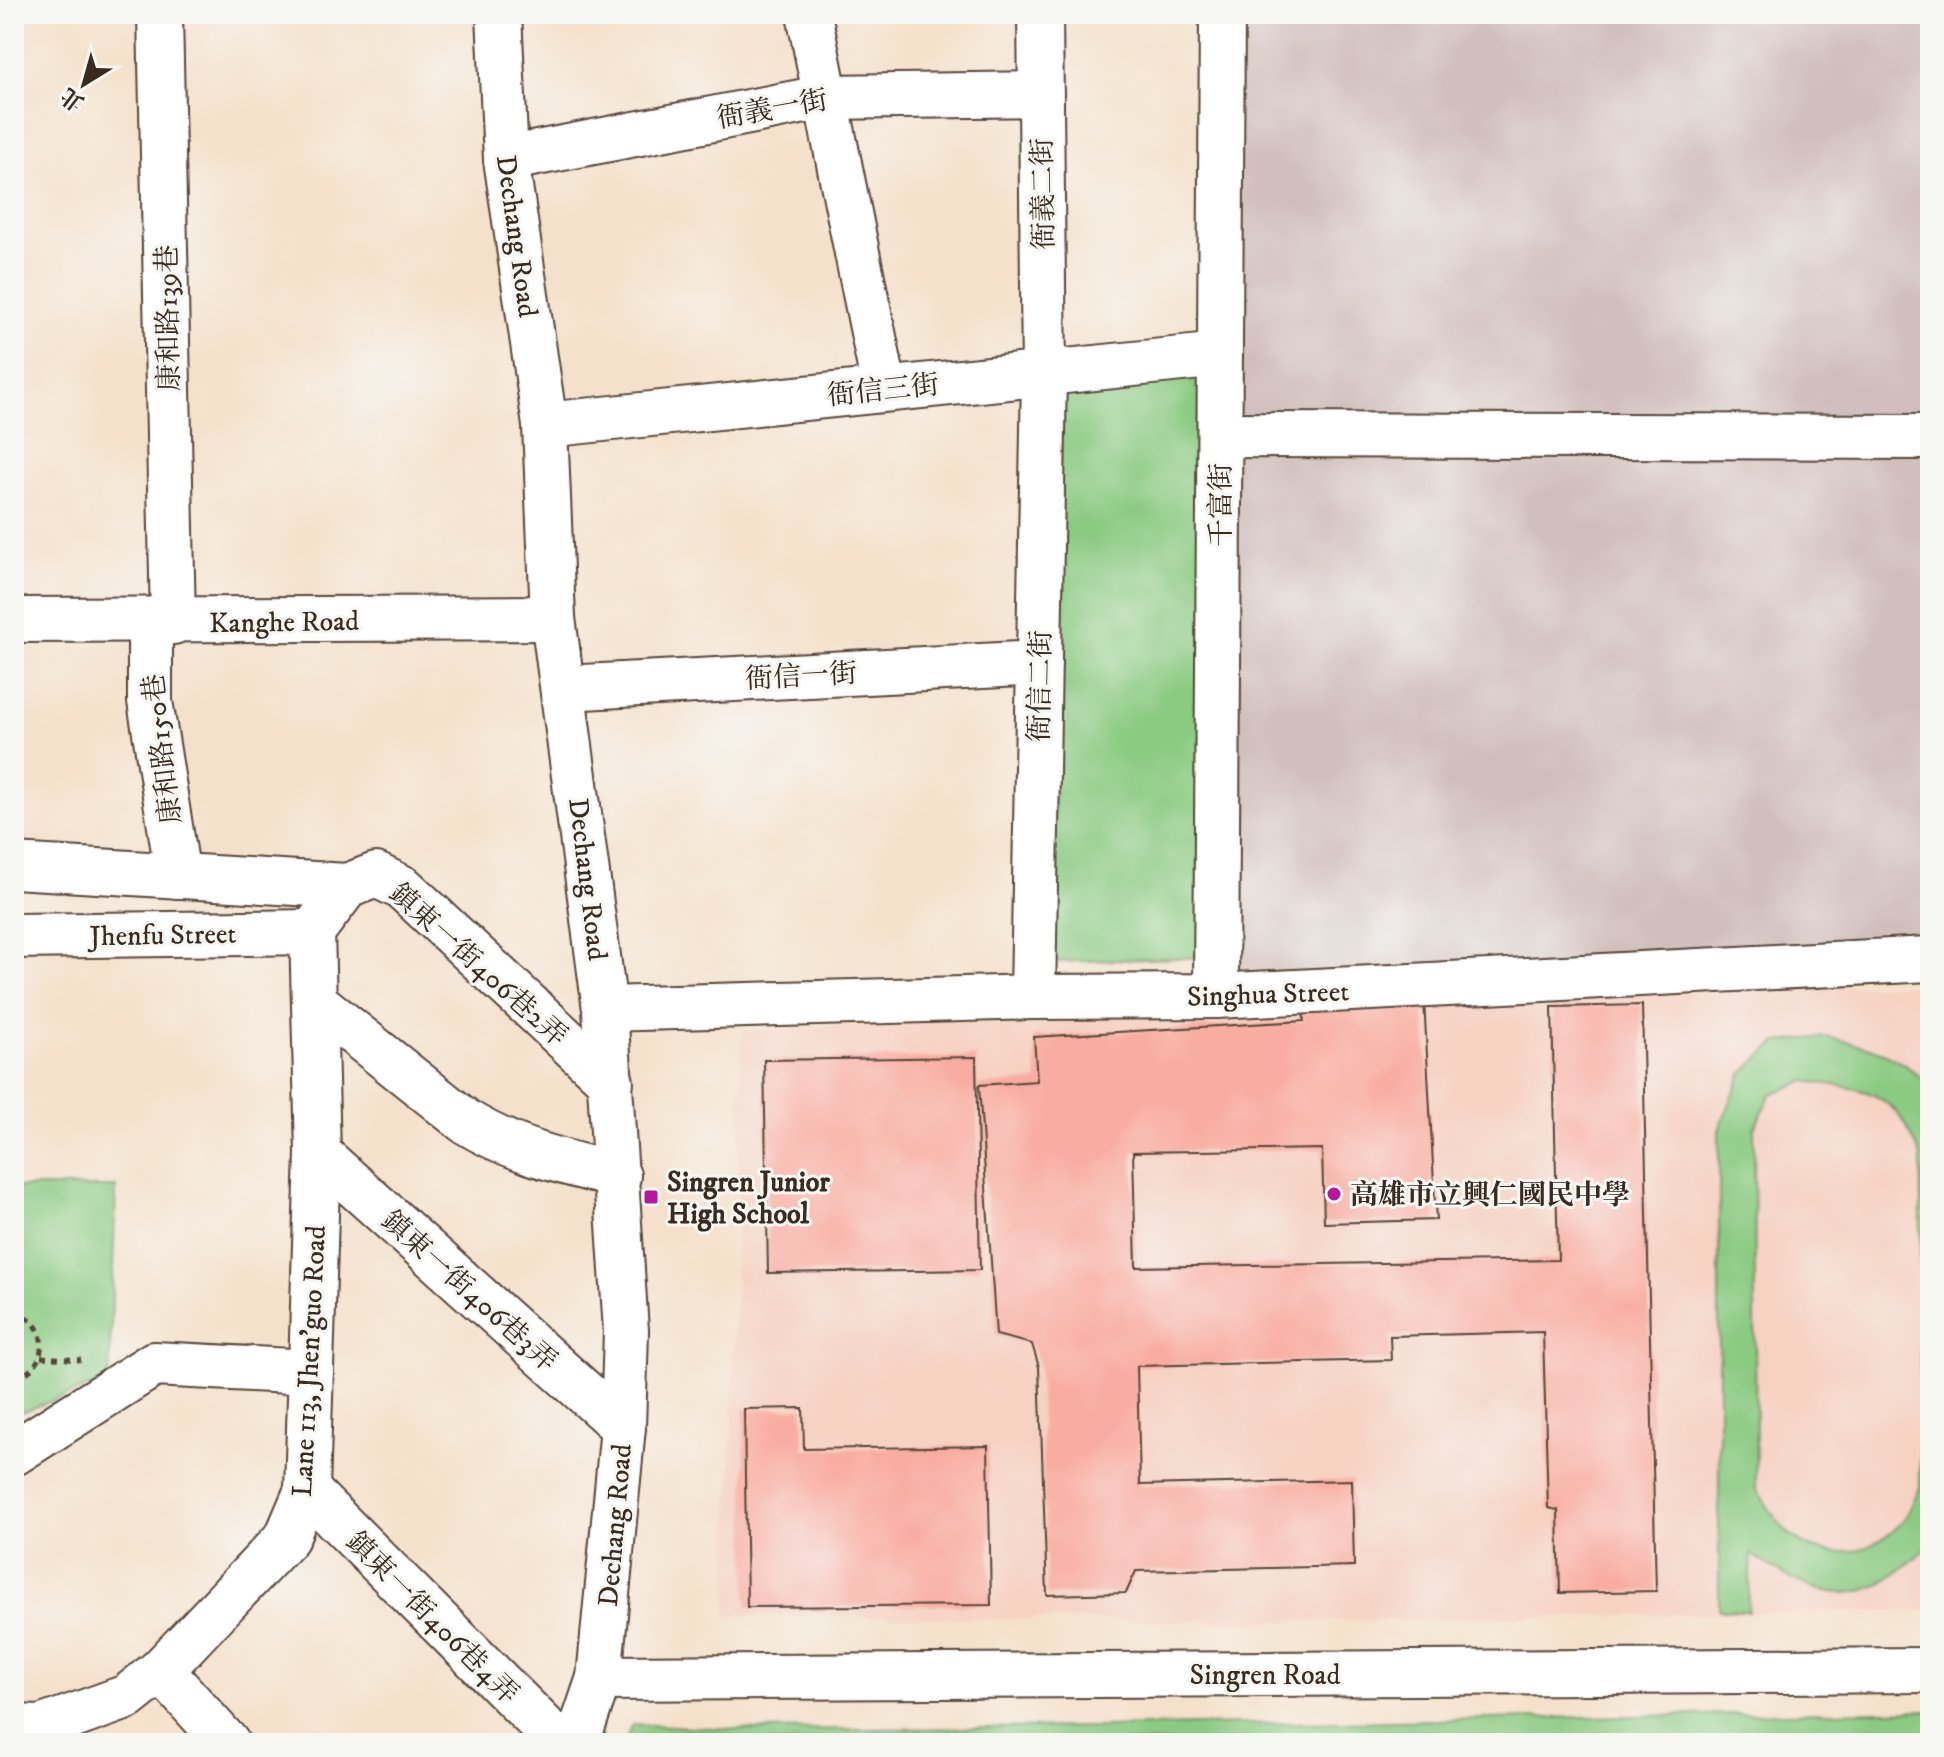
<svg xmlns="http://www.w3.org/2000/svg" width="1944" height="1757" viewBox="0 0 1944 1757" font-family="'IM FELL DW Pica','Noto Serif TC',serif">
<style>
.built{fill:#f6d2c3}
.industrial{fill:#d1bfbd}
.green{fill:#8aca81;stroke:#627a50;stroke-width:2;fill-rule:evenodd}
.building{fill:#f9ada2}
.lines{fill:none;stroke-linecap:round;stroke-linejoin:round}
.minor-casing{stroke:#574538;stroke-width:48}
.path{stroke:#574538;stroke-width:5;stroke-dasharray:6 6;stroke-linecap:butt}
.minor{stroke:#fff;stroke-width:44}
.poi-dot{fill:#b5179e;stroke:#f6f6f2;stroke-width:3}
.labels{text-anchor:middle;stroke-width:6;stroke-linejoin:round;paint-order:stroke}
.street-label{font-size:28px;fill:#3b2a1e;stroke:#f6f6f2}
.poi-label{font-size:28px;font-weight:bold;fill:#3b2a1e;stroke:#f6f6f2;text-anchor:start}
</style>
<rect width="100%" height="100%" fill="#f6f6f2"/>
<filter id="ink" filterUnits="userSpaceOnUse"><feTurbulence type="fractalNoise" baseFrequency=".0125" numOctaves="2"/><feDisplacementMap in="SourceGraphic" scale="16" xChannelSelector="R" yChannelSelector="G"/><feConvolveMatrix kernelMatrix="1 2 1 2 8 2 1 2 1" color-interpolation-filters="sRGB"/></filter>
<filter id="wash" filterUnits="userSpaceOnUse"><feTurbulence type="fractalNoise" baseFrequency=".006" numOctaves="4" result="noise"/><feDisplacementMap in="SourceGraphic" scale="32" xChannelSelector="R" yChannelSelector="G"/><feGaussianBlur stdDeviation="1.8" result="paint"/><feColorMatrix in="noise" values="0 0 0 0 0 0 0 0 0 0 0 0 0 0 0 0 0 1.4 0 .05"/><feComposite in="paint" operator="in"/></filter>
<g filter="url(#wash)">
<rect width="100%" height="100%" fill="#f5e1cb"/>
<path class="built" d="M1930,984V1610L1244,1622L727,1615L742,1031L1292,1002Z"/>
<path class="industrial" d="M1222,14H1930V959L1216,996Z"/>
<g class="green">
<path d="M1208,369L1207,957L1052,962L1059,387Z"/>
<path d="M1825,1037C1864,1044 1904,1055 1930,1088V1546C1913,1559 1893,1578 1873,1587C1829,1605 1787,1578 1751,1554L1748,1611L1719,1610V1130L1742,1074L1777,1042ZM1806,1081C1872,1090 1894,1090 1921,1157L1920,1488C1914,1498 1910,1513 1902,1522C1872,1557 1818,1564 1785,1530C1774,1518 1765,1502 1756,1488L1754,1129L1771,1094Z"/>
<path d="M14,1187H116L109,1380L14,1415Z"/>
<path d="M1930,1710V1743H624L633,1724L754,1730L1105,1727Z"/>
</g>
<g id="blocks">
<g class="building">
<path d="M1424,1000L1436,1220L1324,1223L1322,1149L1133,1152L1136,1267L1558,1260L1552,1007L1642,1005L1656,1591L1560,1593L1558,1510L1548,1508L1543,1332L1390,1336L1391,1360L1137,1366L1140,1485L1352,1480L1354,1566L1136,1571L1126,1593L1047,1595L1039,1367L1032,1344L996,1335L979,1085L1037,1081L1034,1037L1304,1021L1303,1008Z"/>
<path d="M976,1057L980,1270L768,1273L764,1060Z"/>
<path d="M803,1408L804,1449L988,1446L991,1605L747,1607L744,1409Z"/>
</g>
</g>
</g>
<g filter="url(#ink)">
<use href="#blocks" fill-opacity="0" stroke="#574538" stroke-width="2"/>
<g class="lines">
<g class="minor-casing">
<g id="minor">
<path d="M160,14L173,622"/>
<path d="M499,14L506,159L545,425L553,618L605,1009L626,1331L623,1427L599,1678L577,1743"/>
<path d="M809,14L884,387"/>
<path d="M506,159L826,97L1041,94"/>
<path d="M545,425L1220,355"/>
<path d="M1220,435L1930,437"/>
<path d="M14,620L553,618"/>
<path d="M150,621V701L178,876"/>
<path d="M564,688L1039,663"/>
<path d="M14,866L347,886"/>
<path d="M312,932L347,886L376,875L403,888L611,1082"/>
<path d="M14,936L312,932"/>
<path d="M1216,996L1222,14"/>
<path d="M1033,997L1044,374L1040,14"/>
<path d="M314,1001L465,1121C513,1151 563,1162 618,1176"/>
<path d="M605,1009L1033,997L1216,996L1930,959"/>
<path d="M318,1153L623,1427"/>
<path d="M14,1453L154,1364L311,1372"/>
<path d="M307,1490L560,1743"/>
<path d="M161,1670L227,1743"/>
<path d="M599,1678L1930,1670"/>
<path d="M14,1727L40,1728L127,1697L161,1670L287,1537L307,1490L318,1153L312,932"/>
</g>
</g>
<g class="path">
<path d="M14,1315C51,1316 50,1373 14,1377"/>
<path d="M41,1357L81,1360"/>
</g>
<use href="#minor" class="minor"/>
</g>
</g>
<g class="poi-dot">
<circle cx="1334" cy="1194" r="8"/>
<rect x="643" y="1189" width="16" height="16" rx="4"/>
</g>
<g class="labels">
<g class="street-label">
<text transform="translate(772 108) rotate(-10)" y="10">衙義一街</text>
<text transform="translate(1042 194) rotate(-91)" y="10">衙義二街</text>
<text transform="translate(518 236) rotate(82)" y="10">Dechang Road</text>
<text transform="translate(167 318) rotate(-91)" y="10">康和路139巷</text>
<text transform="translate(883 389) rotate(-6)" y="10">衙信三街</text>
<text transform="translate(1220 505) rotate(-90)" y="10">千富街</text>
<text transform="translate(284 621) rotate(-1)" y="10">Kanghe Road</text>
<text transform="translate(801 675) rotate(-3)" y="10">衙信一街</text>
<text transform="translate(1039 686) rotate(-89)" y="10">衙信二街</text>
<text transform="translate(161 749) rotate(-97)" y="10">康和路150巷</text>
<text transform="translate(589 879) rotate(83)" y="10">Dechang Road</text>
<text transform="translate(163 934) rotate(-1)" y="10">Jhenfu Street</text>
<text transform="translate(479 964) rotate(42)" y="10">鎮東一街406巷2弄</text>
<text transform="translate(1268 993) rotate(-2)" y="10">Singhua Street</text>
<text transform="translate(470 1290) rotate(42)" y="10">鎮東一街406巷3弄</text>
<text transform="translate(308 1361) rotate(-87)" y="10">Lane 113, Jhen'guo Road</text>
<text transform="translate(614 1525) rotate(-85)" y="10">Dechang Road</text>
<text transform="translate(433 1617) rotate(45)" y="10">鎮東一街406巷4弄</text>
<text x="1265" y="1684">Singren Road</text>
</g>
<g class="poi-label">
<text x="667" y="1191">Singren Junior<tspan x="667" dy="32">High School</tspan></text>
<text x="1350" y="1204">高雄市立興仁國民中學</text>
</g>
</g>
<rect width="1944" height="1757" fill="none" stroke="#f6f6f2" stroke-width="48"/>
<g transform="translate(84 84) rotate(217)" stroke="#f6f6f2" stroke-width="6" paint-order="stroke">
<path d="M0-6L14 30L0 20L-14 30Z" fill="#3b2a1e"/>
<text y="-12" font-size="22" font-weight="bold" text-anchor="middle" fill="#3b2a1e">北</text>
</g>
</svg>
